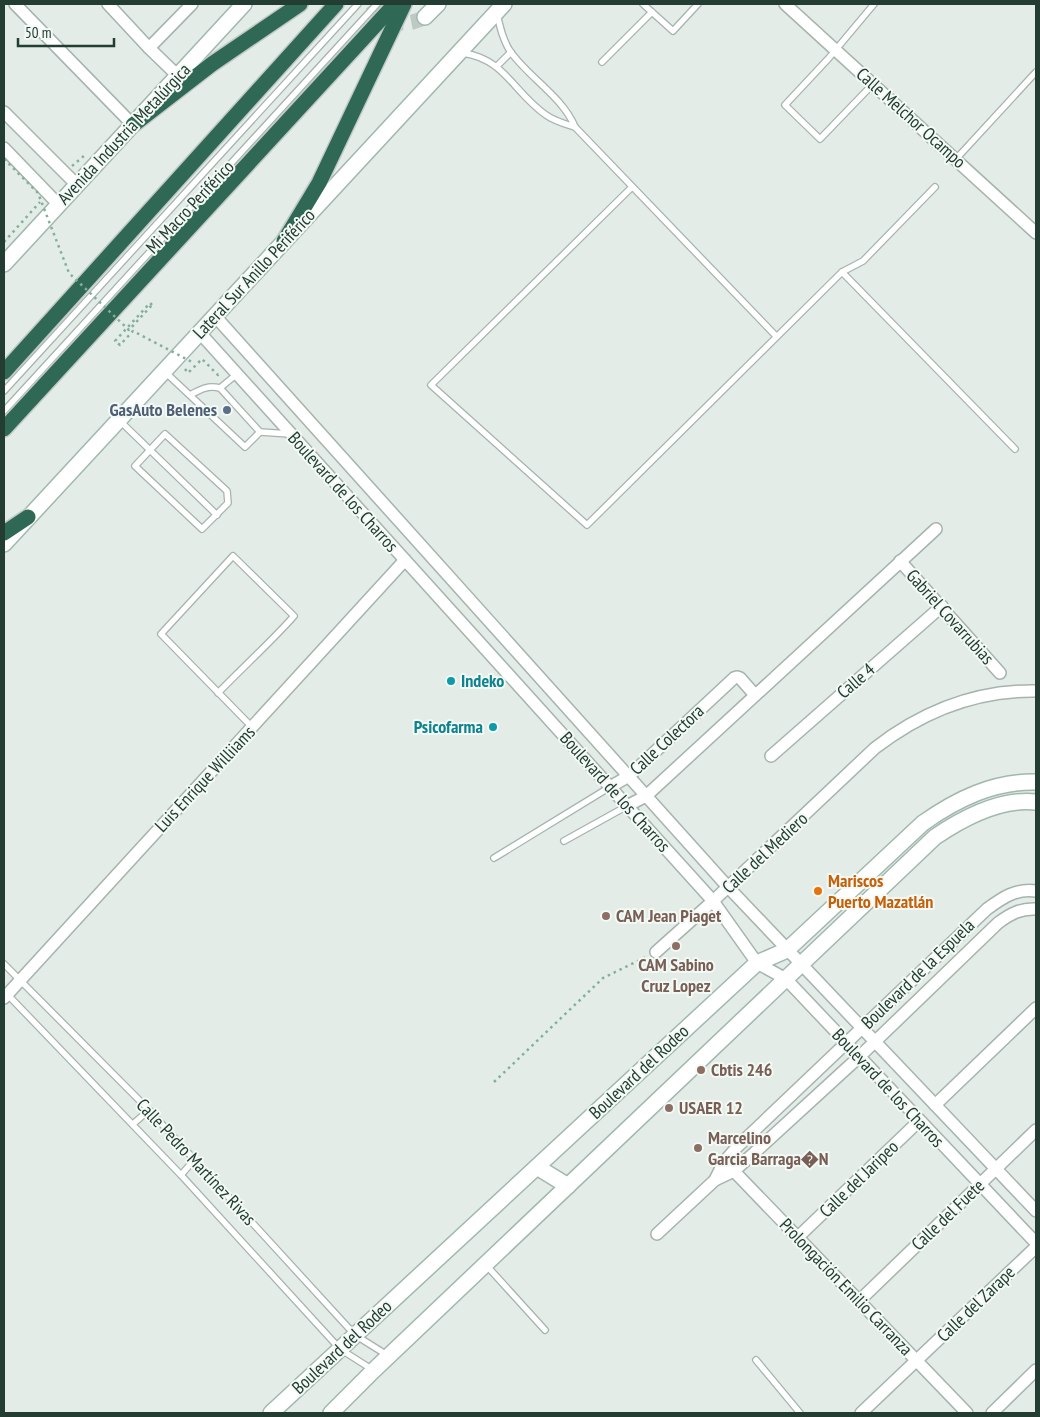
<svg xmlns="http://www.w3.org/2000/svg" width="1040" height="1417" viewBox="0 0 1040 1417" font-family="'PT Sans Narrow',sans-serif">
<style>
.lines{fill:none;stroke-linecap:round;stroke-linejoin:round}
.secondary-tunnel{stroke:#bdc9c3;stroke-width:15;stroke-dasharray:15 8;stroke-linecap:butt}
.lane-casing{stroke:#a6b4ad;stroke-width:8}
.street-casing{stroke:#a6b4ad;stroke-width:14}
.secondary-casing{stroke:#a1b8ad;stroke-width:18}
.highway-casing{stroke:#c1c9c6;stroke-width:18}
.path{stroke:#84af9c;stroke-width:2.5;stroke-dasharray:2.5 4;stroke-linecap:butt}
.lane{stroke:#fff;stroke-width:5.5}
.street{stroke:#fff;stroke-width:11}
.secondary{stroke:#fff;stroke-width:15}
.highway{stroke:#2f6955;stroke-width:15}
.path-bridge{stroke:#84af9c;stroke-width:2.5;stroke-dasharray:2.5 4;stroke-linecap:butt}
.service-dot{fill:#5c6f8a;stroke:#f3f9f5;stroke-width:2}
.culture-dot{fill:#0f9aa8;stroke:#f3f9f5;stroke-width:2}
.food-dot{fill:#e8710a;stroke:#f3f9f5;stroke-width:2}
.education-dot{fill:#8d6e63;stroke:#f3f9f5;stroke-width:2}
.labels{text-anchor:middle;stroke-width:4;stroke-linejoin:round;paint-order:stroke}
.street-label{font-size:18px;fill:#233d32;stroke:#f3f9f5}
.service-label{font-size:18px;font-weight:bold;fill:#4e5e75;stroke:#f3f9f5;text-anchor:end}
.culture-label{font-size:18px;font-weight:bold;fill:#0d838f;stroke:#f3f9f5;text-anchor:start}
.food-label{font-size:18px;font-weight:bold;fill:#c56008;stroke:#f3f9f5;text-anchor:start}
.education-label{font-size:18px;font-weight:bold;fill:#785e54;stroke:#f3f9f5;text-anchor:start}
</style>
<rect width="100%" height="100%" fill="#e3ece7"/>
<g class="lines">
<path class="secondary-tunnel" d="M372,4C385,22 404,29 425,17"/>
<g class="lane-casing">
<g id="lane">
<path d="M643,4L673,31L698,4"/>
<path d="M497,14C500,27 503,40 510,51C529,78 562,96 575,127L776,336"/>
<path d="M463,53C505,59 514,93 546,115C554,121 565,124 575,127"/>
<path d="M602,62L652,12"/>
<path d="M497,66L511,52"/>
<path d="M873,84L820,139L785,105L828,59L874,4"/>
<path d="M956,159L1036,72"/>
<path d="M632,187L431,385L587,525L842,272L863,261L935,187"/>
<path d="M842,272L1015,449"/>
<path d="M164,371L245,447L260,432L220,388C208,385 201,389 190,395"/>
<path d="M220,388L237,374"/>
<path d="M4,391L358,4"/>
<path d="M4,411L377,4"/>
<path d="M120,421L217,515"/>
<path d="M260,432L290,434"/>
<path d="M165,434L227,491L228,503L202,529L135,466Z"/>
<path d="M218,693C243,667 270,643 294,616L233,556L161,634L252,727"/>
<path d="M564,841L627,806"/>
<path d="M494,858L610,787"/>
<path d="M4,964L149,1110L355,1335L387,1355"/>
<path d="M7,994L181,1175L340,1349L373,1370"/>
<path d="M133,1124L149,1110"/>
<path d="M181,1175L194,1160"/>
<path d="M486,1265L545,1330"/>
<path d="M756,1360L800,1413"/>
</g>
</g>
<g class="street-casing">
<g id="street">
<path d="M15,4L133,125"/>
<path d="M108,4L149,48"/>
<path d="M785,4L1036,233"/>
<path d="M178,76L149,48L192,4"/>
<path d="M4,112L77,185"/>
<path d="M4,148L59,205"/>
<path d="M215,316L728,887L1036,1211"/>
<path d="M200,333L713,901L757,963L786,979L1036,1243"/>
<path d="M900,561L1000,673"/>
<path d="M771,756L942,606"/>
<path d="M610,787L629,776L734,678L737,677L740,678L755,695"/>
<path d="M627,806L646,796L936,529"/>
<path d="M656,952L713,901L875,748C923,711 975,690 1036,691"/>
<path d="M4,998L405,560"/>
<path d="M935,1105L1036,1008"/>
<path d="M729,1166L967,1413"/>
<path d="M715,1180L724,1162L737,1147L987,909C1002,898 1016,888 1036,891"/>
<path d="M657,1234L715,1180L734,1171L753,1154L859,1057L998,923C1010,914 1021,908 1036,909"/>
<path d="M798,1237L919,1121"/>
<path d="M859,1301L1036,1130"/>
<path d="M861,1413L1036,1247"/>
<path d="M992,1413L1036,1370"/>
</g>
</g>
<g class="secondary-casing">
<g id="secondary">
<path d="M425,17L438,4"/>
<path d="M4,264L244,4"/>
<path d="M4,544L504,4"/>
<path d="M537,1167L568,1186"/>
<path d="M271,1413L757,963L787,950L923,823C957,799 994,781 1036,782"/>
<path d="M331,1413L373,1371L935,837C963,818 1001,798 1036,802"/>
</g>
</g>
<g class="highway-casing">
<g id="highway">
<path d="M133,125L212,64L300,4"/>
<path d="M284,241L319,183L404,4"/>
<path d="M4,372L336,4"/>
<path d="M4,429L395,4"/>
<path d="M4,533L28,517"/>
</g>
</g>
<g class="path">
<path d="M72,166L85,155"/>
<path d="M4,242L40,202"/>
<path d="M185,369L188,373L202,359L218,375L220,373"/>
<path d="M494,1082L603,978L646,957"/>
</g>
<use href="#lane" class="lane"/>
<use href="#street" class="street"/>
<use href="#secondary" class="secondary"/>
<use href="#highway" class="highway"/>
<g class="path-bridge">
<path d="M4,159L38,193L69,273L129,330L152,305"/>
<path d="M152,305L150,303L115,341L120,345L133,331L192,362"/>
</g>
</g>
<circle class="service-dot" cx="227" cy="410" r="5"/>
<g class="culture-dot">
<circle cx="451" cy="681" r="5"/>
<circle cx="493" cy="727" r="5"/>
</g>
<circle class="food-dot" cx="818" cy="891" r="5"/>
<g class="education-dot">
<circle cx="606" cy="916" r="5"/>
<circle cx="676" cy="946" r="5"/>
<circle cx="701" cy="1070" r="5"/>
<circle cx="669" cy="1108" r="5"/>
<circle cx="698" cy="1148" r="5"/>
</g>
<g class="labels">
<g class="street-label">
<text transform="translate(911 118) rotate(42)" y="6">Calle Melchor Ocampo</text>
<text transform="translate(124 134) rotate(-47)" y="6">Avenida Industria Metalúrgica</text>
<text transform="translate(190 207) rotate(-47)" y="6">Mi Macro Periférico</text>
<text transform="translate(254 274) rotate(-47)" y="6">Lateral Sur Anillo Periférico</text>
<text transform="translate(343 492) rotate(48)" y="6">Boulevard de los Charros</text>
<text transform="translate(950 617) rotate(48)" y="6">Gabriel Covarrubias</text>
<text transform="translate(856 681) rotate(-41)" y="6">Calle 4</text>
<text transform="translate(667 740) rotate(-43)" y="6">Calle Colectora</text>
<text transform="translate(205 779) rotate(-47)" y="6">Luis Enrique Williiams</text>
<text transform="translate(615 792) rotate(48)" y="6">Boulevard de los Charros</text>
<text transform="translate(765 853) rotate(-43)" y="6">Calle del Mediero</text>
<text transform="translate(918 974) rotate(-44)" y="6">Boulevard de la Espuela</text>
<text transform="translate(639 1072) rotate(-43)" y="6">Boulevard del Rodeo</text>
<text transform="translate(888 1088) rotate(47)" y="6">Boulevard de los Charros</text>
<text transform="translate(196 1162) rotate(47)" y="6">Calle Pedro Martínez Rivas</text>
<text transform="translate(859 1179) rotate(-44)" y="6">Calle del Jaripeo</text>
<text transform="translate(948 1215) rotate(-44)" y="6">Calle del Fuete</text>
<text transform="translate(846 1287) rotate(46)" y="6">Prolongación Emilio Carranza</text>
<text transform="translate(976 1304) rotate(-44)" y="6">Calle del Zarape</text>
<text transform="translate(342 1347) rotate(-43)" y="6">Boulevard del Rodeo</text>
</g>
<g class="service-label">
<text x="217" y="416">GasAuto Belenes</text>
</g>
<g class="culture-label">
<text x="461" y="687">Indeko</text>
<text x="483" y="733" text-anchor="end">Psicofarma</text>
</g>
<g class="food-label">
<text x="828" y="887">Mariscos<tspan x="828" dy="21">Puerto Mazatlán</tspan></text>
</g>
<g class="education-label">
<text x="616" y="922">CAM Jean Piaget</text>
<text x="676" y="971" text-anchor="middle">CAM Sabino<tspan x="676" dy="21">Cruz Lopez</tspan></text>
<text x="711" y="1076">Cbtis 246</text>
<text x="679" y="1114">USAER 12</text>
<text x="708" y="1144">Marcelino<tspan x="708" dy="21">Garcia Barraga�N</tspan></text>
</g>
</g>
<rect width="1040" height="1417" fill="none" stroke="#233d32" stroke-width="10"/>
<path d="M18 38v8h96v-8" fill="none" stroke="#233d32" stroke-width="2.5"/>
<text x="25" y="38" font-size="15" fill="#233d32" stroke="#f3f9f5" stroke-width="4" paint-order="stroke">50 m</text>
</svg>
